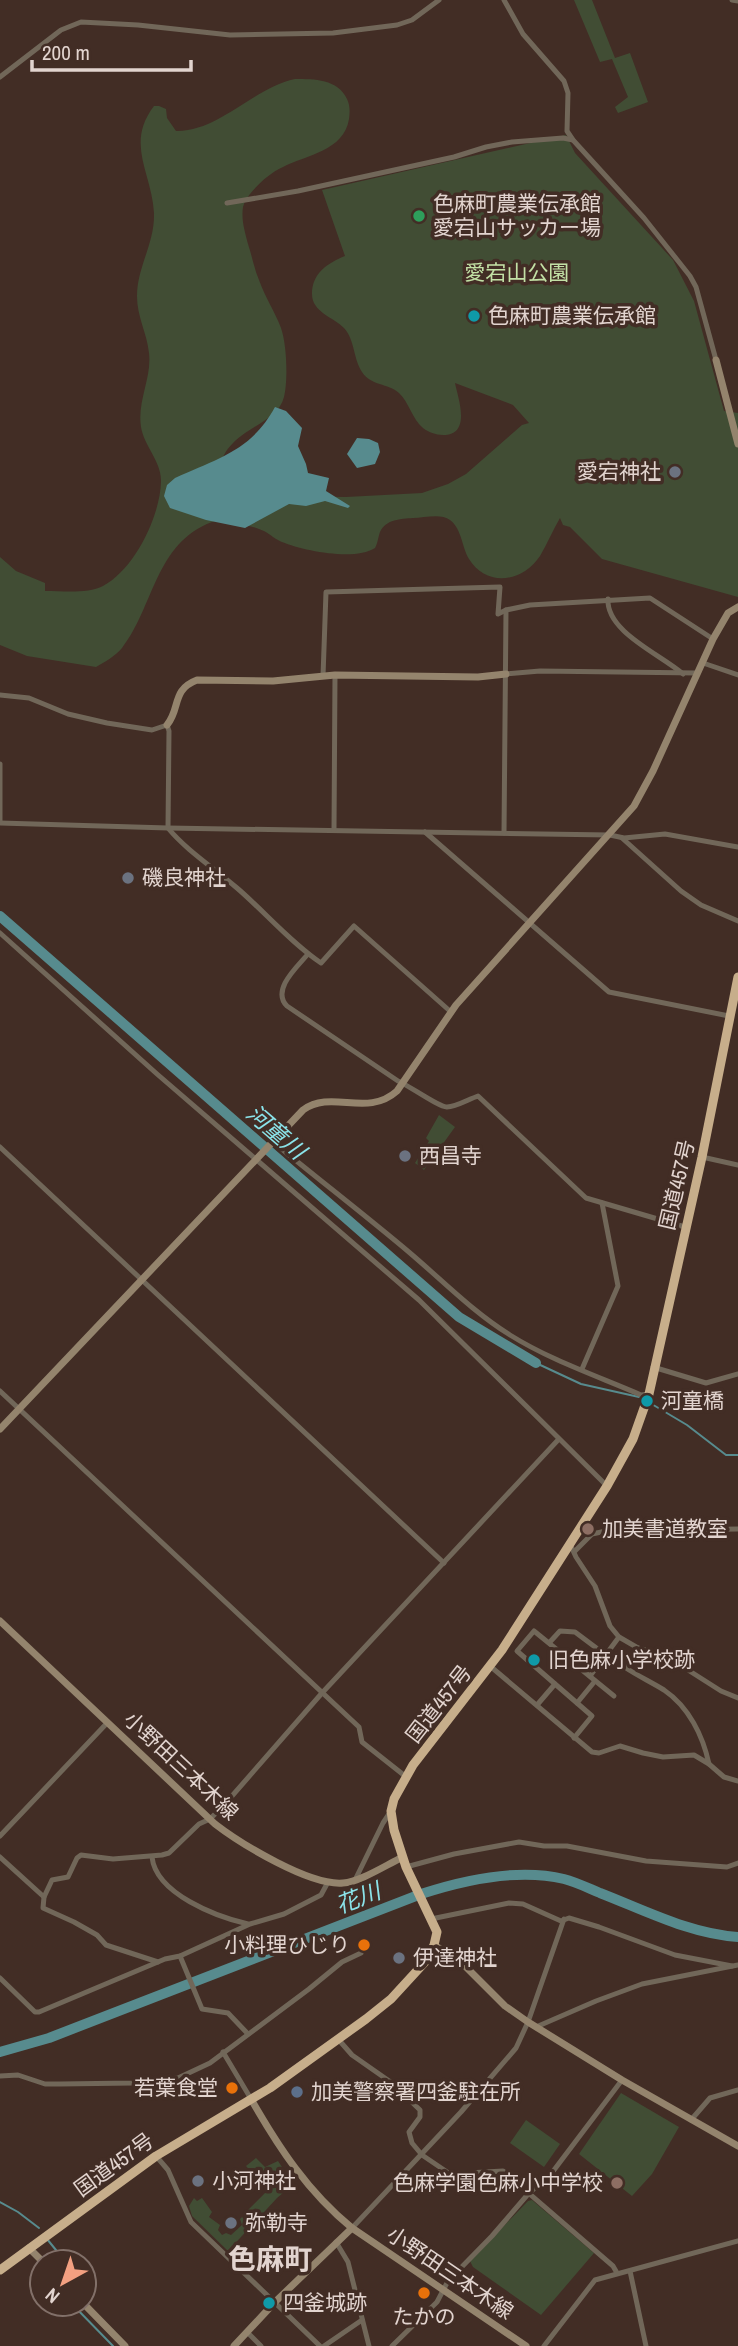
<svg xmlns="http://www.w3.org/2000/svg" width="738" height="2346" viewBox="0 0 738 2346" font-family="'Archivo Narrow','Noto Sans JP',sans-serif">
<style>
.green{fill:#414d34}
.water{fill:#578b8e}
.lines{fill:none;stroke-linecap:round;stroke-linejoin:round}
.stream{stroke:#578b8e;stroke-width:2}
.river{stroke:#578b8e;stroke-width:10}
.street{stroke:#716759;stroke-width:5}
.secondary{stroke:#94846d;stroke-width:7}
.highway{stroke:#c7ae8b;stroke-width:9}
.leisure-dot{fill:#2e9e5b;stroke:#422d25;stroke-width:2.5}
.culture-dot{fill:#0f9aa8;stroke:#422d25;stroke-width:2.5}
.worship-dot{fill:#6b7280;stroke:#422d25;stroke-width:2.5}
.education-dot{fill:#8d6e63;stroke:#422d25;stroke-width:2.5}
.food-dot{fill:#e8710a;stroke:#422d25;stroke-width:2.5}
.service-dot{fill:#5c6f8a;stroke:#422d25;stroke-width:2.5}
.labels{text-anchor:middle;stroke-width:7;stroke-linejoin:round;paint-order:stroke}
.poi-label{font-size:21px;fill:#e2d4cf;stroke:#422d25;text-anchor:start}
.park-label{font-size:21px;fill:#c2e0a5;stroke:#422d25}
.street-label{font-size:21px;fill:#e2d4cf;stroke:#422d25}
.water-label{font-size:23px;font-style:italic;fill:#8be4ea;stroke:#422d25}
.district-label{font-size:28px;font-weight:bold;fill:#e2d4cf;stroke:#422d25}
</style>
<rect width="100%" height="100%" fill="#422d25"/>
<g class="green">
<path d="M574,0H592L615,58L630,53L648,102L618,113L615,107L628,97L612,59L600,62Z"/>
<path d="M295,79C314,79 338,79 347,99C350,105 350,112 349,119C344,151 306,155 283,167C270,173 259,183 250,194C247,198 244,202 243,207C241,220 245,232 248,244C252,256 254,268 259,280C265,297 275,312 281,328C287,345 288,381 284,397C277,426 231,427 220,465L267,496L346,497L422,493L448,484L466,474L522,425L529,423L513,405L455,383C458,398 472,435 443,435C436,435 428,432 423,428C412,419 409,402 399,393C388,383 371,386 362,372C353,358 355,340 344,328C333,317 312,312 312,294C312,273 328,263 345,256L322,190L566,135L575,153L673,260L694,301L724,411L738,413V597L602,559L570,527L563,525L560,518C553,530 547,544 540,556C522,583 486,587 469,559C462,548 462,529 450,520C441,513 424,518 413,518C401,519 386,519 380,532C378,537 378,543 375,548C355,561 304,551 282,542C276,540 270,534 264,531C254,526 222,518 212,522C155,543 154,607 122,648C115,656 105,662 96,667L27,656L0,645V557L16,571L45,583V591C63,591 88,594 103,586C135,569 160,516 161,482C162,462 144,446 141,427C137,401 152,378 149,353C147,333 137,317 137,296C137,267 155,243 154,213C152,173 125,144 154,106H159L166,109L167,118L176,131C219,132 253,88 295,79Z"/>
<path d="M439,1115L455,1127L424,1170L415,1163L429,1141L426,1138Z"/>
<path d="M621,2093L679,2127L652,2174L632,2196L579,2154Z"/>
<path d="M526,2120L560,2144L544,2167L510,2143Z"/>
<path d="M256,2158L265,2167L278,2161L282,2167L273,2177L277,2181L283,2177L291,2186L277,2198L228,2251L192,2216L189,2206L194,2198L197,2201L202,2198L212,2212L209,2217L220,2225L218,2230L222,2235L226,2233L231,2235L242,2225L240,2219L242,2217L247,2222L248,2220L244,2214L268,2190L246,2166Z"/>
<path d="M532,2200L594,2253L541,2315L473,2267L470,2261L528,2201Z"/>
</g>
<g class="water">
<path d="M275,407L286,411L302,428L298,446L306,464L308,473L329,478L326,491L350,506L348,508L325,501L306,506L289,504L245,528L206,520L170,508L164,496L167,485L175,478C218,458 251,451 275,407Z"/>
<path d="M357,438L369,439L378,443L380,452L375,464L357,468L347,454Z"/>
</g>
<g class="lines">
<g class="stream">
<path d="M536,1363L581,1384L639,1397"/>
<path d="M650,1403L687,1425L726,1455H738"/>
<path d="M0,2202L18,2212L39,2228"/>
<path d="M47,2239L60,2255L54,2262"/>
<path d="M72,2304L113,2346"/>
</g>
<g class="river">
<path d="M0,916L459,1317L536,1363"/>
<path d="M0,2052L49,2038L421,1894C464,1880 519,1868 564,1879C576,1882 588,1888 600,1893C644,1910 690,1934 738,1937"/>
</g>
<g class="street">
<path d="M504,0L523,34L564,81L568,93L567,131L573,140L644,218L690,276L696,287L716,360"/>
<path d="M732,0L738,1"/>
<path d="M0,77L61,30L81,22L138,25L230,35L333,33L397,25L412,20L439,0"/>
<path d="M227,203L298,191L454,157L486,147L512,142L563,138L573,140"/>
<path d="M608,599C606,632 662,655 683,674"/>
<path d="M703,663L738,675"/>
<path d="M506,674L540,671L697,673"/>
<path d="M323,676L326,592L500,587L498,614L506,610L530,605L650,598L713,639"/>
<path d="M0,695L29,698L68,714L107,723L152,730L167,725L169,731L168,828C187,851 214,868 237,888C265,912 290,942 321,963L354,926L451,1012"/>
<path d="M0,764V822"/>
<path d="M0,823L168,828L610,835L624,838L665,834L738,847"/>
<path d="M334,830L335,675"/>
<path d="M425,832L609,992L729,1016"/>
<path d="M504,833L506,610"/>
<path d="M622,838L681,891L701,905L738,921"/>
<path d="M0,933L157,1074L419,1300L607,1486"/>
<path d="M308,954C297,967 271,990 287,1006L398,1081C408,1085 440,1108 447,1107C456,1107 469,1099 478,1096L586,1198L685,1227"/>
<path d="M272,1141C318,1179 365,1215 410,1253C443,1281 473,1312 510,1335C550,1360 597,1376 641,1395L649,1394"/>
<path d="M0,1147L444,1563"/>
<path d="M702,1157L738,1165"/>
<path d="M653,1367L706,1383L738,1374"/>
<path d="M582,1369L618,1286L602,1203"/>
<path d="M0,1391L359,1727L362,1742L405,1776"/>
<path d="M570,1544L576,1557L595,1586L610,1626L619,1637L638,1648L666,1656L721,1691L738,1698"/>
<path d="M575,1551L592,1534L606,1531L738,1529"/>
<path d="M549,1643L560,1631L575,1632L607,1656"/>
<path d="M638,1648L626,1668C638,1676 651,1682 664,1690C689,1707 703,1736 709,1764"/>
<path d="M490,1666L592,1752L599,1753L620,1746L643,1753L663,1757L694,1755L709,1764L724,1777L738,1781"/>
<path d="M590,1676L619,1637"/>
<path d="M577,1703L595,1681"/>
<path d="M537,1705L555,1684"/>
<path d="M574,1738L592,1716L517,1651L534,1631L614,1696"/>
<path d="M0,1836L108,1722"/>
<path d="M0,1857L44,1897L52,1880L68,1877L77,1858L81,1855L113,1859L162,1855L169,1853L199,1824L210,1819L225,1804L322,1693L558,1440"/>
<path d="M152,1857C156,1894 217,1917 248,1924"/>
<path d="M406,1867L454,1854L519,1842L544,1846H567L646,1861L727,1867L738,1863"/>
<path d="M355,1880L383,1823L391,1811"/>
<path d="M44,1897L43,1908L74,1922L97,1935L106,1945L158,1962"/>
<path d="M431,1919L509,1903L523,1904L561,1921L569,1918L599,1927L675,1955L732,1966"/>
<path d="M180,1956L202,2009L228,2013L248,2034"/>
<path d="M0,1978L35,2012H39L165,1959L180,1956L250,1924L284,1914L321,1895L328,1882"/>
<path d="M536,2027L596,2001L642,1984L738,1965"/>
<path d="M338,2039L352,2055L392,2083L420,2110V2117L409,2132L412,2143L422,2155L450,2174L503,2171L613,2266L617,2273"/>
<path d="M223,2052L251,2099"/>
<path d="M0,2076L18,2075L45,2084H60L133,2083L178,2078L210,2063L309,1989L342,1962L361,1953"/>
<path d="M691,2120L710,2098L738,2090"/>
<path d="M156,2156L168,2170L191,2222L320,2346"/>
<path d="M352,2228L461,2112L516,2048L528,2022L564,1919"/>
<path d="M336,2242L348,2262L369,2346"/>
<path d="M630,2271L646,2346"/>
<path d="M248,2333L261,2346"/>
<path d="M324,2346L362,2320"/>
<path d="M392,2346L437,2302L448,2281L492,2236L529,2193L551,2174L622,2080"/>
<path d="M544,2346L595,2280L738,2241"/>
</g>
<g class="secondary">
<path d="M716,360L738,444"/>
<path d="M167,725C181,708 171,690 197,680L273,681L335,675L478,677L506,674"/>
<path d="M0,1429L303,1110C332,1089 367,1118 397,1091L456,1005L634,806L653,771L713,639L728,613L738,607"/>
<path d="M0,1621L215,1824C241,1844 310,1886 343,1883C360,1882 386,1865 403,1857"/>
<path d="M434,1945L460,1961L505,2006L528,2022L622,2080L738,2146"/>
<path d="M251,2099C279,2148 308,2192 352,2228L526,2346"/>
<path d="M29,2248L43,2262"/>
<path d="M84,2304L125,2346"/>
<path d="M234,2346L275,2302L352,2228"/>
</g>
<path class="highway" d="M0,2270L156,2156L270,2088L366,2019L391,1999L425,1962L434,1945L437,1932L406,1867L394,1830L391,1811L394,1799L413,1765L502,1650L607,1486L633,1439L649,1394L702,1157L738,977"/>
</g>
<circle class="leisure-dot" cx="419" cy="216" r="7"/>
<g class="culture-dot">
<circle cx="474" cy="316" r="7"/>
<circle cx="647" cy="1401" r="7"/>
<circle cx="534" cy="1660" r="7"/>
<circle cx="269" cy="2303" r="7"/>
</g>
<g class="worship-dot">
<circle cx="675" cy="472" r="7"/>
<circle cx="128" cy="878" r="7"/>
<circle cx="405" cy="1156" r="7"/>
<circle cx="399" cy="1958" r="7"/>
<circle cx="198" cy="2181" r="7"/>
<circle cx="231" cy="2223" r="7"/>
</g>
<g class="education-dot">
<circle cx="588" cy="1529" r="7"/>
<circle cx="617" cy="2183" r="7"/>
</g>
<g class="food-dot">
<circle cx="364" cy="1945" r="7"/>
<circle cx="232" cy="2088" r="7"/>
<circle cx="424" cy="2293" r="7"/>
</g>
<circle class="service-dot" cx="297" cy="2092" r="7"/>
<g class="labels">
<g class="poi-label">
<text x="433" y="211">色麻町農業伝承館<tspan x="433" dy="24">愛宕山サッカー場</tspan></text>
<text x="488" y="323">色麻町農業伝承館</text>
<text x="661" y="479" text-anchor="end">愛宕神社</text>
<text x="142" y="885">磯良神社</text>
<text x="419" y="1163">西昌寺</text>
<text x="661" y="1408">河童橋</text>
<text x="602" y="1536">加美書道教室</text>
<text x="548" y="1667">旧色麻小学校跡</text>
<text x="350" y="1952" text-anchor="end">小料理ひじり</text>
<text x="413" y="1965">伊達神社</text>
<text x="218" y="2095" text-anchor="end">若葉食堂</text>
<text x="311" y="2099">加美警察署四釜駐在所</text>
<text x="212" y="2188">小河神社</text>
<text x="603" y="2190" text-anchor="end">色麻学園色麻小中学校</text>
<text x="245" y="2230">弥勒寺</text>
<text x="283" y="2310">四釜城跡</text>
<text x="424" y="2324" text-anchor="middle">たかの</text>
</g>
<g class="park-label">
<text x="517" y="280">愛宕山公園</text>
</g>
<g class="street-label">
<text transform="translate(677 1185) rotate(-77)" y="7">国道457号</text>
<text transform="translate(439 1704) rotate(-52)" y="7">国道457号</text>
<text transform="translate(181 1766) rotate(43)" y="7">小野田三本木線</text>
<text transform="translate(114 2165) rotate(-36)" y="7">国道457号</text>
<text transform="translate(450 2273) rotate(34)" y="7">小野田三本木線</text>
</g>
<g class="water-label">
<text transform="translate(276 1132) rotate(41)" y="8">河童川</text>
<text transform="translate(358 1898) rotate(-21)" y="8">花川</text>
</g>
<g class="district-label">
<text x="270" y="2269">色麻町</text>
</g>
</g>
<g transform="translate(63 2283) rotate(220)"><circle r="33" fill="#422d25" stroke="#827069" stroke-width="2"/>
<path d="M0-5L12 26L0 18L-12 26Z" fill="#f3a081"/>
<text y="-10" font-size="19" font-weight="bold" text-anchor="middle" fill="#e2d4cf">N</text>
</g>
<path d="M32 60v10h159v-10" fill="none" stroke="#e2d4cf" stroke-width="3.5"/>
<text x="42" y="60" font-size="21" fill="#e2d4cf" stroke="#422d25" stroke-width="5" paint-order="stroke">200 m</text>
</svg>
